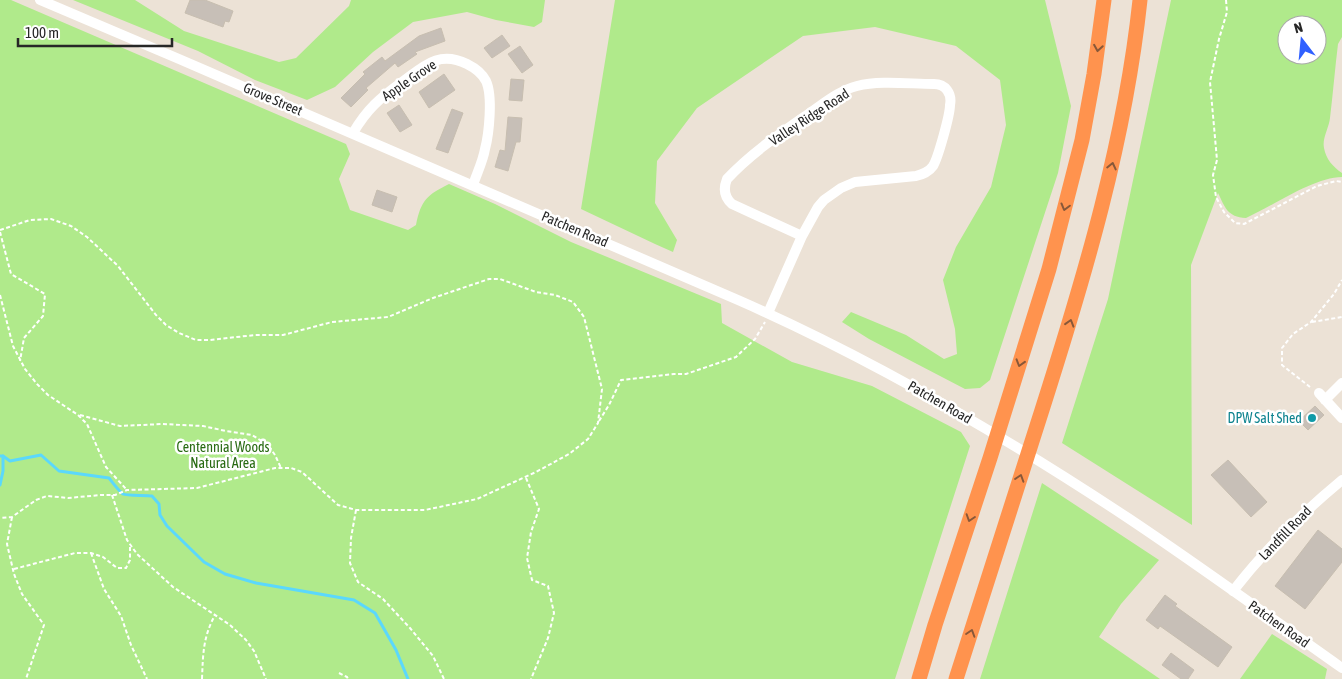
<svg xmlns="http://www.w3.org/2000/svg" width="1342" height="679" viewBox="0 0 1342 679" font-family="'Asap Condensed',sans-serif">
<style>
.green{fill:#b0ea8b;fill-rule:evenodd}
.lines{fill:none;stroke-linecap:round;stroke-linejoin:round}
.stream{stroke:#5bd8fc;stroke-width:3}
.building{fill:#c7bfb7;stroke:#c7beb0}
.path{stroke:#fff;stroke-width:2;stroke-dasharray:4 2.5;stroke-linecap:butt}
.minor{stroke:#fff;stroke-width:10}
.highway{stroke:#ff934e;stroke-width:15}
.oneway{stroke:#885839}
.culture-dot{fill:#0f9aa8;stroke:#fff;stroke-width:2}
.labels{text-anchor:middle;stroke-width:5;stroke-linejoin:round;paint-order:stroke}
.street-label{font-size:14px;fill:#272727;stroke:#fff}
.culture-label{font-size:14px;fill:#0d838f;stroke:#fff;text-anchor:end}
.park-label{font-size:14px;fill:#276a11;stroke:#fff}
</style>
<rect width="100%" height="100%" fill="#ece2d6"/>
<g class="green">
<path d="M0,0H11L346,144L350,154L339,179L350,210L408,230L416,225C421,200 427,195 449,184L495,204L571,242L721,304L722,323L792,362L872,386L961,432L970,446L895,679H0Z"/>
<path d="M73,0H135L184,31L279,62L296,58L349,6L351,0H545L542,22L534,27L496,20L467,12L413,22L373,52L335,87L307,100L255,80L198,51Z"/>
<path d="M615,0H1045L1071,106L1058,173L990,380L980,388L965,389L869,339L842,322L851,312L906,335L944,359L957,354L955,329L943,280L956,247L991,187L1006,125L1000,80L956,46L875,27L803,36L697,108L657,161L655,203L677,240L673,252L655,244L581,209Z"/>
<path d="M1171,0H1342V37L1338,44C1335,68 1333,93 1330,118C1329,128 1322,138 1324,148C1326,159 1333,167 1342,173V177C1314,177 1273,206 1246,218C1227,217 1225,207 1218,193L1191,265L1192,525L1062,443L1108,299ZM1287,25H1317V55H1287Z"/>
<path d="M1042,483L1159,560L1121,604L1099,637L1160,679H980Z"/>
<path d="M1272,634L1327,669L1325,679H1240Z"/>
</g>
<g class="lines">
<g class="stream">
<path d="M0,456H3L10,461L41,455L59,471L109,478C113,483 118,490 123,494C127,496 146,495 152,496L159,504L160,515L167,526L204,562L225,574L256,583L354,600L375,613L396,650L408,679"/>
<path d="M0,485L3,471V456"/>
</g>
</g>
<g class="building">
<path d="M190,0H205L233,11L229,22L225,21L223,27L185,13Z"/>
<path d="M441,28L445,41L415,52L417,54L398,67L395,63L366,88L368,90L351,107L341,98L365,74L363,72L382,57L385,61L419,36Z"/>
<path d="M502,35L510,46L492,58L484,48Z"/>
<path d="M520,46L533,65L522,73L508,54Z"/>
<path d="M444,74L455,90L429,108L419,92Z"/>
<path d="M511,79L524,80L522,101L509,100Z"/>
<path d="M399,105L412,125L400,132L387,113Z"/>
<path d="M452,109L463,113L448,153L436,149Z"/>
<path d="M508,117L522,118L520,142H516L508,171L495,167L500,150L505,151Z"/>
<path d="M377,190L397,197L392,212L372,205Z"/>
<path d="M1315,406L1324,415L1308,430L1299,421Z"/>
<path d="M1228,460L1267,502L1251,517L1211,475Z"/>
<path d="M1318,530L1342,549V562L1305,609L1275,586Z"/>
<path d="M1165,595L1177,604L1175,606L1232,647L1218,667L1160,626L1158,629L1146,620Z"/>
<path d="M1171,653L1194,670L1188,679H1181L1162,665Z"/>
</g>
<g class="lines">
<g class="path">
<path d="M1226,0L1227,12L1219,39L1210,82L1217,160L1213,175L1216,197L1224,212L1235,223L1244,224L1317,186L1336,181L1342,182"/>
<path d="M0,230L30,220L51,219L71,226L87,237L118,266L156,315L166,325L179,333L196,340H210L255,335H283L332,322L388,317L433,298L489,279H500L536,292L555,295L573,302L584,317L602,389L598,423L588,439L569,454L536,472L477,499L425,510H356L338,505L302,472L291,468H275L197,488L127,490L115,495H101L68,498L47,496L36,500L12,517L0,518"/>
<path d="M0,232L11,274L45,294L43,316L24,338L20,361"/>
<path d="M0,295L13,346L25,369L37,384L48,395L78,415L87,424L106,467L127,490"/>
<path d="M1312,322L1342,317"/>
<path d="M1310,387L1282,365V348L1293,334L1311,322L1334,294L1342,280"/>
<path d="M80,415L120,426L162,424L203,426L226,431L252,435L268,445L275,455L281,468"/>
<path d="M599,421L609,405L621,380L674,374H686L736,357L755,339L765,322"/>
<path d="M526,478L539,509L531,532L527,558L532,580L548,586L554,613L548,638L531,679"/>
<path d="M112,495L127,540L137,554L173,587L230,625L246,640L254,651L266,679"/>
<path d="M356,510L351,538L350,563L358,582L383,599L410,628L433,656L444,679"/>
<path d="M12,517L7,544L14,574L22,594L44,625L26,679"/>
<path d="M91,553L104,589L121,616L131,645L147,679"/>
<path d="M14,569L75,553H91L103,557L117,568H126L130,560V544"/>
<path d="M339,673L347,677L348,679"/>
<path d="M202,679C203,654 203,637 215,615"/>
</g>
<g class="minor">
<path d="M40,0L179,59L738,300C875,360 1004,436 1128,518C1200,566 1271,618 1342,668"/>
<path d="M353,133C367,109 380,98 402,82C424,66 439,50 467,64C475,68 482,73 486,81C493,96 489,134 485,149C483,161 477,173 473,185"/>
<path d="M768,313L802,236L818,207L824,200L841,188L855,182L916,176C923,174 929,172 933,166C938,158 950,115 950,105C951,100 950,94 947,90C944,86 939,84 934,84C910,84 880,80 857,86C841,90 827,101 814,110C784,131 752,152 727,179C723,189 724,197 732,204L802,236"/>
<path d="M1319,393L1342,418"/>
<path d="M1325,400L1342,383"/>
<path d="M1233,591C1265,550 1302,513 1342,480"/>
</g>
<g class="highway">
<path d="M919,679L935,625L990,458L1049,269L1082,140L1094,74L1104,0"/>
<path d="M956,679C985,589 1013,500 1042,410C1085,275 1125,141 1140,0"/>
</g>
</g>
<defs><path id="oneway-chevron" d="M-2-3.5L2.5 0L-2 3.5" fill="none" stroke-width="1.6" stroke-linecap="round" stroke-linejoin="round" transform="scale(1.25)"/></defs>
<g class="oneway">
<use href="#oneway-chevron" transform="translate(1098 48) rotate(99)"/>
<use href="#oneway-chevron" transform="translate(1112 166) rotate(-77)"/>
<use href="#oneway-chevron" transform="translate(1065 207) rotate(105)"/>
<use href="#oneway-chevron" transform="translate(1070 323) rotate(-73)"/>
<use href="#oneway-chevron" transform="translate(1020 363) rotate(107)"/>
<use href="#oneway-chevron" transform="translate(1020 478) rotate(-72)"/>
<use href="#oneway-chevron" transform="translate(970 518) rotate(108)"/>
<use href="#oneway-chevron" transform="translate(971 633) rotate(-72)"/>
</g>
<circle class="culture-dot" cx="1312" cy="418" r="5"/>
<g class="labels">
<g class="street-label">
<text transform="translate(409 80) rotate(-34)" y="5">Apple Grove</text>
<text transform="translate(273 99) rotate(23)" y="5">Grove Street</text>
<text transform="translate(809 117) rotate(-33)" y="5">Valley Ridge Road</text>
<text transform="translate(575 229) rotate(23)" y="5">Patchen Road</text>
<text transform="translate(940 402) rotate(30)" y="5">Patchen Road</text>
<text transform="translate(1285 533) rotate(-46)" y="5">Landfill Road</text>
<text transform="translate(1279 624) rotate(35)" y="5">Patchen Road</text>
</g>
<g class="culture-label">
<text x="1302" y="423">DPW Salt Shed</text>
</g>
<g class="park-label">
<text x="223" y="452">Centennial Woods<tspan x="223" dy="16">Natural Area</tspan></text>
</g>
</g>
<g transform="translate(1302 40) rotate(344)"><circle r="24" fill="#ffffff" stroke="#a9a9a9"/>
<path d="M0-4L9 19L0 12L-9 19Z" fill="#3060ff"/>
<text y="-8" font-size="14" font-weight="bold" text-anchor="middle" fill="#272727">N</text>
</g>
<path d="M18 38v8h154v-8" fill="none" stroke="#272727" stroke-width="2.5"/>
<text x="25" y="38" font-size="15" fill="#272727" stroke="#ffffff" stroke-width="4" paint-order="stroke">100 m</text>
</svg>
